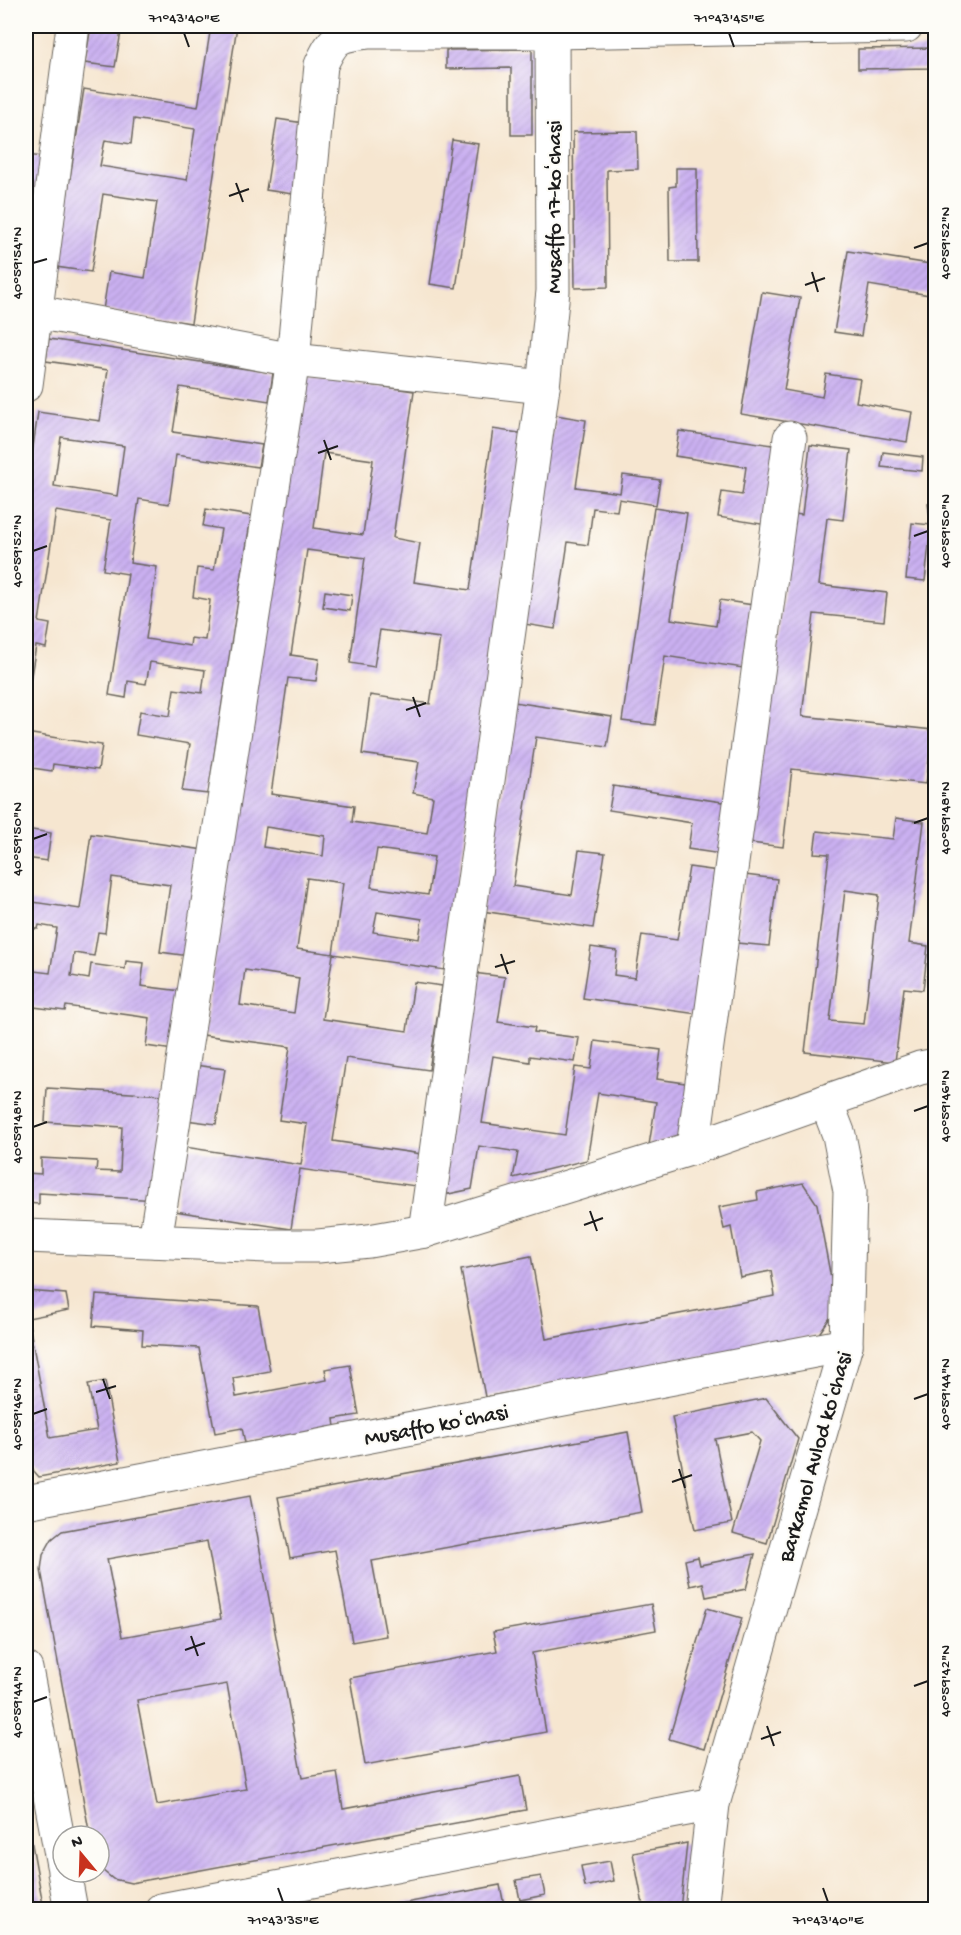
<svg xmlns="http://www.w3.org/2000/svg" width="961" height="1935" viewBox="0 0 961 1935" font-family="'Gochi Hand',sans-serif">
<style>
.building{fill:url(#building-hatch);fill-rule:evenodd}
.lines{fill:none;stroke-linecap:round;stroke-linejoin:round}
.minor-casing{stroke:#68635b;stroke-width:35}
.minor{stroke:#fff;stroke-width:33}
.ticks{fill:none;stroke:#1c1c1c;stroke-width:2}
.labels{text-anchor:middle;stroke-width:4.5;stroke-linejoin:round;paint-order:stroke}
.street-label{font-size:22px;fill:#1c1c1c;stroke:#fdfcf7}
.neatline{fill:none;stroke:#1c1c1c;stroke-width:2}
.ticks-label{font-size:15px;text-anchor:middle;fill:#1c1c1c}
</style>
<defs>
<pattern id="building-hatch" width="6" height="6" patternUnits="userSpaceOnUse" patternTransform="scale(1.5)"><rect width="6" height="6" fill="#cab0f1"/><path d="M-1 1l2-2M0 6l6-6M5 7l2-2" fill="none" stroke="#ad97ce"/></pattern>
</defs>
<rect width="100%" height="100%" fill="#fdfcf7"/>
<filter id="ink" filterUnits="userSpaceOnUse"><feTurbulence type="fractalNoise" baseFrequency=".0167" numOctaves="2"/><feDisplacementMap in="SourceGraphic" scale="12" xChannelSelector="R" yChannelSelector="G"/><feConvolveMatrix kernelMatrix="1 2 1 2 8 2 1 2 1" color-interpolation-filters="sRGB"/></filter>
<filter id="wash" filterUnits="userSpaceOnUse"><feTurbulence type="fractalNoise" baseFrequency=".008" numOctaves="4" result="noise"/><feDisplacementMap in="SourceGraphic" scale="24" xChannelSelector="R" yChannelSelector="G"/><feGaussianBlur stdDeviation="1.35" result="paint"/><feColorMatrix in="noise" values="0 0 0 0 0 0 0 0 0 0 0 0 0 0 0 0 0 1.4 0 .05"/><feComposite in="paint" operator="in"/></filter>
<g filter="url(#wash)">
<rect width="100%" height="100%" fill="#f6e6d0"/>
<g id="blocks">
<g class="building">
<path d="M91,26H122L115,67L85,63Z"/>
<path d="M211,26H237L191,323L103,310L109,272L145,278L157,202L103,194L91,272L56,267L84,89L198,107ZM134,119L195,129L187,180L100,166L105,140L131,144Z"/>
<path d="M936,48V68L858,69V49Z"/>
<path d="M532,49V135H511V68L446,69V50Z"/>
<path d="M277,119L310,124L299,195L266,190Z"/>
<path d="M637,131L638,169L607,170L608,287L575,288L573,132Z"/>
<path d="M452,140L478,144L456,288L430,284Z"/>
<path d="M26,155L50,158L39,231L26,229Z"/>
<path d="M676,168H697L698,262H670L669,187L676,186Z"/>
<path d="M848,251L936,265V296L869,285L861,336L834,332Z"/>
<path d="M762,292L800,298L784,390L822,397L826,374L860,379L856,402L912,412L907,442L741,414Z"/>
<path d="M49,339L273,373L269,401L180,387L173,432L262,445L258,467L176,455L169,504L139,499L130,563L157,567L146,639L190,646L191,638L205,640L210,600L193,597L197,568L214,570L221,529L203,526L206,509L251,516L208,794L182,791L190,744L136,735L140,711L170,716L174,689L202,693L205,670L150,662L146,684L128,681L126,698L109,695L128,574L103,570L111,520L56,511L39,622L50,624L46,648L36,646L26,705V496L38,412L100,421L108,370L46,361ZM61,437L124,446L117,496L54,486Z"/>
<path d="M299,375L414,391L393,538L420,543L414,582L470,590L493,429L525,434L445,970L333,954L323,1019L407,1031L414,982L442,986L429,1070L346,1058L333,1141L421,1154L415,1186L300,1169L291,1229L175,1211L185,1147L301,1165L307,1124L279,1120L290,1047L203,1035ZM324,453L373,460L363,535L314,528ZM307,550L365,558L350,663L374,667L380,630L440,638L430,704L370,695L362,754L419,762L413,793L433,797L427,833L352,822L354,806L271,794L288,678L316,681L319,659L291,655ZM266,827L325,836L323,856L263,847ZM377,849L434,857L428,895L371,887ZM307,878L343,883L333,954L297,949ZM377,912L422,919L419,939L373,932ZM245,970L299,978L294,1013L240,1005Z"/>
<path d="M556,415L586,420L576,487L620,493L623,475L660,480L656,505L619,499L617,511L593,508L588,545L568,542L555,629L524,624Z"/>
<path d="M679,431L779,446L767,525L718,517L722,492L742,495L746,467L675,456Z"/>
<path d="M810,445L851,450L843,520L827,518L819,585L887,593L884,621L814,614L802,716L933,730L926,784L792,769L783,847L751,843L794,514L802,515Z"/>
<path d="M883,452L923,457L922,471L881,467Z"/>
<path d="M936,503V546L931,526L925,581L906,579L912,523L931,525L928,504Z"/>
<path d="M654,508L687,513L671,619L716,626L720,600L753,605L743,668L665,656L655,725L622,721Z"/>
<path d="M325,591L352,595L350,611L323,607Z"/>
<path d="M514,702L612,717L607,747L536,737L513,886L572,895L579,850L605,853L593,928L482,911Z"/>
<path d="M26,733L102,745L98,770L53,764L52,771L26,767Z"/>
<path d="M613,786L729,803L721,854L688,849L692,823L609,810Z"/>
<path d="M896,818L924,822L909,943L928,946L923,990L904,988L895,1062L805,1052L829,854L814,853L817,831L893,839ZM845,890L879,895L864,1024L830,1021Z"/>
<path d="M26,829L51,833L47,861L26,858Z"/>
<path d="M91,834L204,850L189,956L160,952L170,885L112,877L105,933L98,932L94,956L74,953L71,976L89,979L91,964L125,969L126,961L144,963L141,986L181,991L173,1050L146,1046L150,1018L66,1006L65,1011L26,1006V970L50,973L57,928L39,925L38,929L26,928V901L80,909Z"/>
<path d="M689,867L718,871L697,1014L583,998L591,947L617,951L614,975L635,978L642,935L677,940Z"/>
<path d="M745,875L777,879L769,946L737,943Z"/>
<path d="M473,973L505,977L498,1022L535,1027L534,1032L579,1038L575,1062L530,1056V1062L493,1056L482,1123L565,1135L575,1067L591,1069L595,1041L661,1050L657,1079L692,1084L685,1136L649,1145L656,1102L598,1093L587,1160L513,1178L518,1152L479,1146L472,1189L439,1196Z"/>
<path d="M194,1065L225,1069L216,1124L186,1120Z"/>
<path d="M47,1088L164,1095L158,1200L39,1193V1204L26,1203V1173L41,1174V1158L97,1161L96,1171L120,1172L122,1127L45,1122Z"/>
<path d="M803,1183L817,1204L833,1289L832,1315L818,1335L485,1397L461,1270L531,1256L546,1339L775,1296L771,1271L740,1277L731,1227L724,1229L719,1207L758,1200L757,1192Z"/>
<path d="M26,1291L66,1294L69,1310L28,1318L50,1438L97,1430L88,1384L105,1381L120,1462L39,1477L26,1462Z"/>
<path d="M96,1295L258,1306L270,1371L233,1378L236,1397L327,1380L325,1369L350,1365L359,1415L334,1419L335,1427L245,1443L242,1428L215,1433L199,1348L142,1345L143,1330L93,1326Z"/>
<path d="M766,1398L798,1439L767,1543L733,1533L760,1441L752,1432L715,1439L732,1523L695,1530L672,1417Z"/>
<path d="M628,1432L642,1512L372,1561L386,1636L352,1642L335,1550L290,1558L278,1497Z"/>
<path d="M250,1496L302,1778L337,1772L343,1809L520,1776L526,1810L131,1883L113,1879L102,1870L99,1865V1836H90L41,1570L43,1555L52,1539L62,1531ZM207,1541L221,1619L122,1637L107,1559ZM227,1684L246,1789L157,1805L137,1700Z"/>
<path d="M755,1554L746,1589L706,1597L703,1583L690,1586L685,1560L698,1557L700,1565Z"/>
<path d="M651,1604L656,1630L532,1653L546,1732L365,1765L350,1678L497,1651L493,1632Z"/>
<path d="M707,1608L742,1618L704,1749L669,1739Z"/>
<path d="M26,1817H27L44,1910H26Z"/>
<path d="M687,1843L680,1910H644L633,1853Z"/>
<path d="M610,1861L614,1881L585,1887L581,1866Z"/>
<path d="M541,1876L545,1895L520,1900L516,1880Z"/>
<path d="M500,1885L505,1910H379V1908Z"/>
</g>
</g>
</g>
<g filter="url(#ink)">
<use href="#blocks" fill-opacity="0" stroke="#68635b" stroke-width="1.5"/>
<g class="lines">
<g class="minor-casing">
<g id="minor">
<path d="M26,310L293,360L543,387"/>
<path d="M26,385L73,26"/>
<path d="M693,1148L790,438"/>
<path d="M425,1231L543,387L553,291L552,26"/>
<path d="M26,1236L268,1246H318L369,1241L425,1231L693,1148L920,1068L936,1065"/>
<path d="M155,1241L293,360L321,65C334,37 338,35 368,32H552L906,26"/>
<path d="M26,1502L846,1345"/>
<path d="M26,1669L63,1865"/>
<path d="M64,1872L71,1910"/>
<path d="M161,1910L713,1804"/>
<path d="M701,1910L713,1804L846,1345L850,1191L839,1135L826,1101"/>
</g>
</g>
<use href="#minor" class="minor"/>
</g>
</g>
<path class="ticks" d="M184,33L189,47M729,33L734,47M236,183L243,202M229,196L249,189M914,248L928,243M33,263L47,259M812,272L818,292M805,285L825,278M324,440L331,460M318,453L338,446M914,536L928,531M33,551L47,546M413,697L420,717M406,710L426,703M914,823L928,818M33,839L47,834M501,954L508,974M495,967L515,961M914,1111L928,1106M33,1127L47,1122M590,1211L597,1231M584,1225L603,1218M103,1379L110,1399M96,1392L116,1386M914,1399L928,1394M33,1414L47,1409M679,1469L685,1488M672,1482L692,1475M191,1636L198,1656M185,1650L205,1643M914,1686L928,1681M33,1702L47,1697M767,1726L774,1746M761,1739L781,1732M278,1888L283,1902M823,1888L828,1902"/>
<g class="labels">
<g class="street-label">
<text transform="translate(552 207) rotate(-90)" y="8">Musaffo 17-koʻchasi</text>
<text transform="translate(436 1423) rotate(-11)" y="8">Musaffo koʻchasi</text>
<text transform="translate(813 1456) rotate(-74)" y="8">Barkamol Avlod koʻchasi</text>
</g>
</g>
<rect width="961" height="1935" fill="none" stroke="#fdfcf7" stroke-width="66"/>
<g transform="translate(81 1854) rotate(341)"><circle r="28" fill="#fdfcf7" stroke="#a3a29f" stroke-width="1.5"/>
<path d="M0-4.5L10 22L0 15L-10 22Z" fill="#c8321e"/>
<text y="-9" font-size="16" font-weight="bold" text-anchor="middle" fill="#1c1c1c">N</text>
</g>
<rect x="33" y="33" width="895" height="1869" class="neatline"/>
<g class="ticks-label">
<text x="184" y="22">71°43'40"E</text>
<text x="729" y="22">71°43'45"E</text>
<text transform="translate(944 243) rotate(-90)" y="5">40°59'52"N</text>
<text transform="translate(16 263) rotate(-90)" y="5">40°59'54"N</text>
<text transform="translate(944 531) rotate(-90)" y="5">40°59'50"N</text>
<text transform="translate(16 551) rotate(-90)" y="5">40°59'52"N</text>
<text transform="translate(944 818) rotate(-90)" y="5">40°59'48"N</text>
<text transform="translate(16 839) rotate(-90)" y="5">40°59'50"N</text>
<text transform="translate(944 1106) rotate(-90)" y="5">40°59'46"N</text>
<text transform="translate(16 1127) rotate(-90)" y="5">40°59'48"N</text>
<text transform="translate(944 1394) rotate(-90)" y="5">40°59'44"N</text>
<text transform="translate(16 1414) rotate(-90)" y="5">40°59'46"N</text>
<text transform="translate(944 1681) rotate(-90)" y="5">40°59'42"N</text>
<text transform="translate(16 1702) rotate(-90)" y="5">40°59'44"N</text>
<text x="283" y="1924">71°43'35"E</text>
<text x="828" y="1924">71°43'40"E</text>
</g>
</svg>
